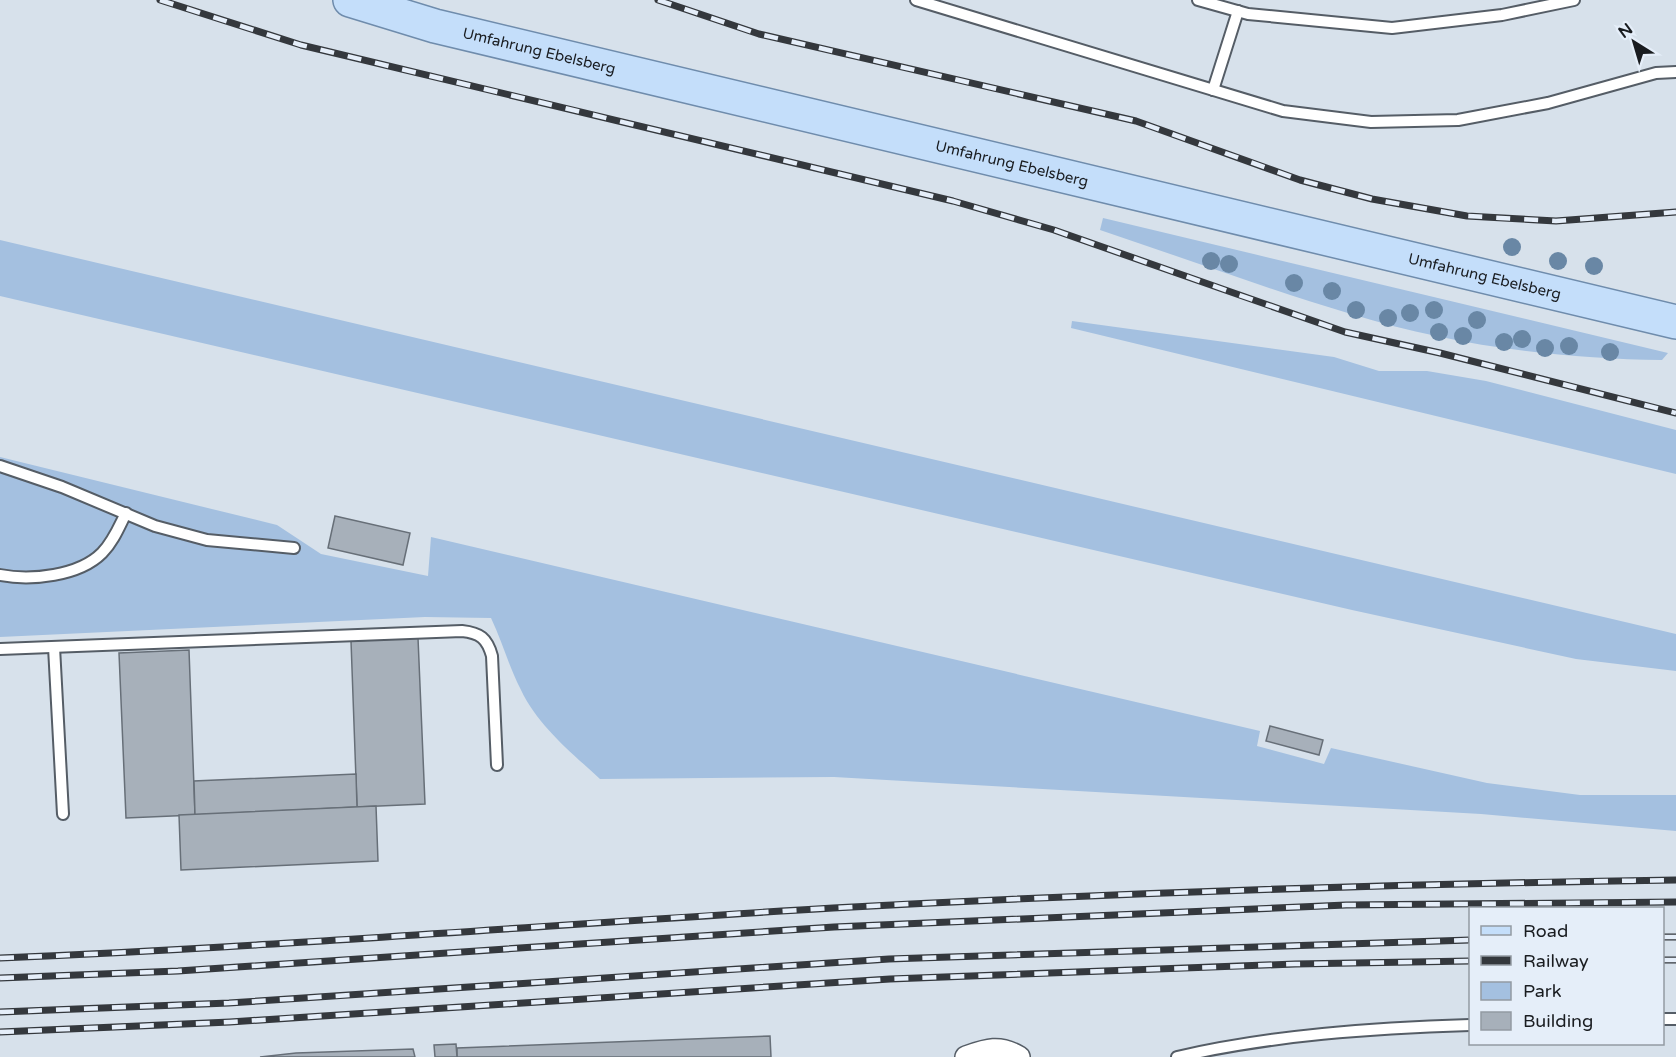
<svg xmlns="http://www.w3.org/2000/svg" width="1676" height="1057" viewBox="0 0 1676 1057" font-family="'Varela Round',sans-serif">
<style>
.green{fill:#a4c0e0}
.building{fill:#a7b0ba;stroke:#676f78;stroke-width:1.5}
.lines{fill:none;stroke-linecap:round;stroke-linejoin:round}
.lane-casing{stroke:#555d66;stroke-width:14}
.street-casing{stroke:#555d66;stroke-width:24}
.primary-casing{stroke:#6f8cac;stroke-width:36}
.lane{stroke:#fff;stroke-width:10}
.street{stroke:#fff;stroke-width:21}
.primary{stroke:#c4defa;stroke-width:33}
.rail-casing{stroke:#34383d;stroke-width:7}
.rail{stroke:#e5eef9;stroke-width:4.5;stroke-dasharray:14;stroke-linecap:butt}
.tree{fill:#6987a5}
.labels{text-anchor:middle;stroke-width:6;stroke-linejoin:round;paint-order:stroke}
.street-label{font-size:15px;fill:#191c20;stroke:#e5eef9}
</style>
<rect width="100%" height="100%" fill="#d7e1eb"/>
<g class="green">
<path d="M1103,218L1668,353L1662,360C1558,359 1451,345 1351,314C1267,289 1184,258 1100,230Z"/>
<path d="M0,240L1676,634V671L1576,659L1352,610L0,296Z"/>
<path d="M1072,321L1334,357L1379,371H1427L1486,381L1676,430V474L1071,328Z"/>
<path d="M0,457L277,525L321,554L428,576L431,537L1260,731L1257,746L1324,764L1331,748L1487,783L1580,795H1676V831L1481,814L834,777L600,779C572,753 538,726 521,690C509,667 502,641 491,618L425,617L0,637Z"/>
</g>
<g class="building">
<path d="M335,516L410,533L403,565L328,548Z"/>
<path d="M418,638L425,804L357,807L351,641Z"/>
<path d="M189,650L195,815L126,818L119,653Z"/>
<path d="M1270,726L1323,740L1319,755L1266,741Z"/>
<path d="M356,774L357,807L195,815L194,781Z"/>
<path d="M376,806L378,861L181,870L179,815Z"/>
<path d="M770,1036L771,1057H457V1048Z"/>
<path d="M456,1044L457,1057H435L434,1045Z"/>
<path d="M413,1049L415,1057H260L296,1053Z"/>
</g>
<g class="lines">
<g class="lane-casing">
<g id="lane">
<path d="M916,0L1283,111L1371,122L1458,120L1548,103L1656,73L1676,72"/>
<path d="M1198,0L1248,14L1392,28L1502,15L1574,0"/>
<path d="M1213,90L1238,11"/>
<path d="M0,466L62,487L155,526L207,540L294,548"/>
<path d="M0,575C31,581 79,576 102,553C113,542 119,527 126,513"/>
<path d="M54,647L63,814"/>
<path d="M0,649L462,631C480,633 487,638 492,656L497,765"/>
<path d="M1662,1019H1676"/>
<path d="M1177,1057C1272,1035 1373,1028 1470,1025"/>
</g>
</g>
<g class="street-casing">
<path id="street" d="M966,1057C986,1050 999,1045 1019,1057"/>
</g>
<g class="primary-casing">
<g id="primary">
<path id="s1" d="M350,0L435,26L1676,322"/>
</g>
</g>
<use href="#lane" class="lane"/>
<use href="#street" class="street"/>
<use href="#primary" class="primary"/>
<g class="rail-casing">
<g id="rail">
<path d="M160,0L301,45L953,201L1054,230L1345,332L1440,353L1676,413"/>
<path d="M658,0L759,34L1136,121L1300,180L1372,199L1467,216L1556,221L1676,212"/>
<path d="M1662,937H1676"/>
<path d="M0,958C278,947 555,924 833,908C1114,893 1395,884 1676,880"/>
<path d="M1662,960H1676"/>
<path d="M0,978L178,971L834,927L1346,905L1676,902"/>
<path d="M0,1012L229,1003L889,959L1470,940"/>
<path d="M0,1032L230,1022L890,979L1295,964L1470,961"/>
</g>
</g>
<use href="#rail" class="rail"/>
</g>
<g class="tree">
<circle cx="1512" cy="247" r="9"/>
<circle cx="1211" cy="261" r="9"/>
<circle cx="1558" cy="261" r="9"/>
<circle cx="1229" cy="264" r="9"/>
<circle cx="1594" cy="266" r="9"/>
<circle cx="1294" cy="283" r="9"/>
<circle cx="1332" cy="291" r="9"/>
<circle cx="1356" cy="310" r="9"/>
<circle cx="1434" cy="310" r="9"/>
<circle cx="1410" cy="313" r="9"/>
<circle cx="1388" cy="318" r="9"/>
<circle cx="1477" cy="320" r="9"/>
<circle cx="1439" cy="332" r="9"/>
<circle cx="1463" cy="336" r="9"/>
<circle cx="1522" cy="339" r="9"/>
<circle cx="1504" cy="342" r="9"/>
<circle cx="1569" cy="346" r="9"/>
<circle cx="1545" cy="348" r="9"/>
<circle cx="1610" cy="352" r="9"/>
</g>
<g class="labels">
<g class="street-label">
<text dy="5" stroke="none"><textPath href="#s1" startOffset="196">Umfahrung Ebelsberg</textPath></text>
<text dy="5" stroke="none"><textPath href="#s1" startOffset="682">Umfahrung Ebelsberg</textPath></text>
<text dy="5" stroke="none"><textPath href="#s1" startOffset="1168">Umfahrung Ebelsberg</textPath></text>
</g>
</g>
<rect x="1469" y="907" width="195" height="138" fill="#e5eef9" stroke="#939aa2" stroke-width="1.5"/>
<rect x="1481" y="926" width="30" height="9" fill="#c4defa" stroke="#939aa2" stroke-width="1.5"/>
<text x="1523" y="937" font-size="18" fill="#191c20">Road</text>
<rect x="1481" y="956" width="30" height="9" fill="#34383d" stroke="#939aa2" stroke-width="1.5"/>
<text x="1523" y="967" font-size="18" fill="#191c20">Railway</text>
<rect x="1481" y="982" width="30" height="18" fill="#a4c0e0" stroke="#939aa2" stroke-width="1.5"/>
<text x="1523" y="997" font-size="18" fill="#191c20">Park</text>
<rect x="1481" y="1012" width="30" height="18" fill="#a7b0ba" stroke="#939aa2" stroke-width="1.5"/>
<text x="1523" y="1027" font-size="18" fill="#191c20">Building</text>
<g transform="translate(1634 42) rotate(323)" stroke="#e5eef9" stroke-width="4.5" paint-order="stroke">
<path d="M0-4.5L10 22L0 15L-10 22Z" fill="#191c20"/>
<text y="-9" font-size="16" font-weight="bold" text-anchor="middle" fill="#191c20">N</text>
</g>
</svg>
